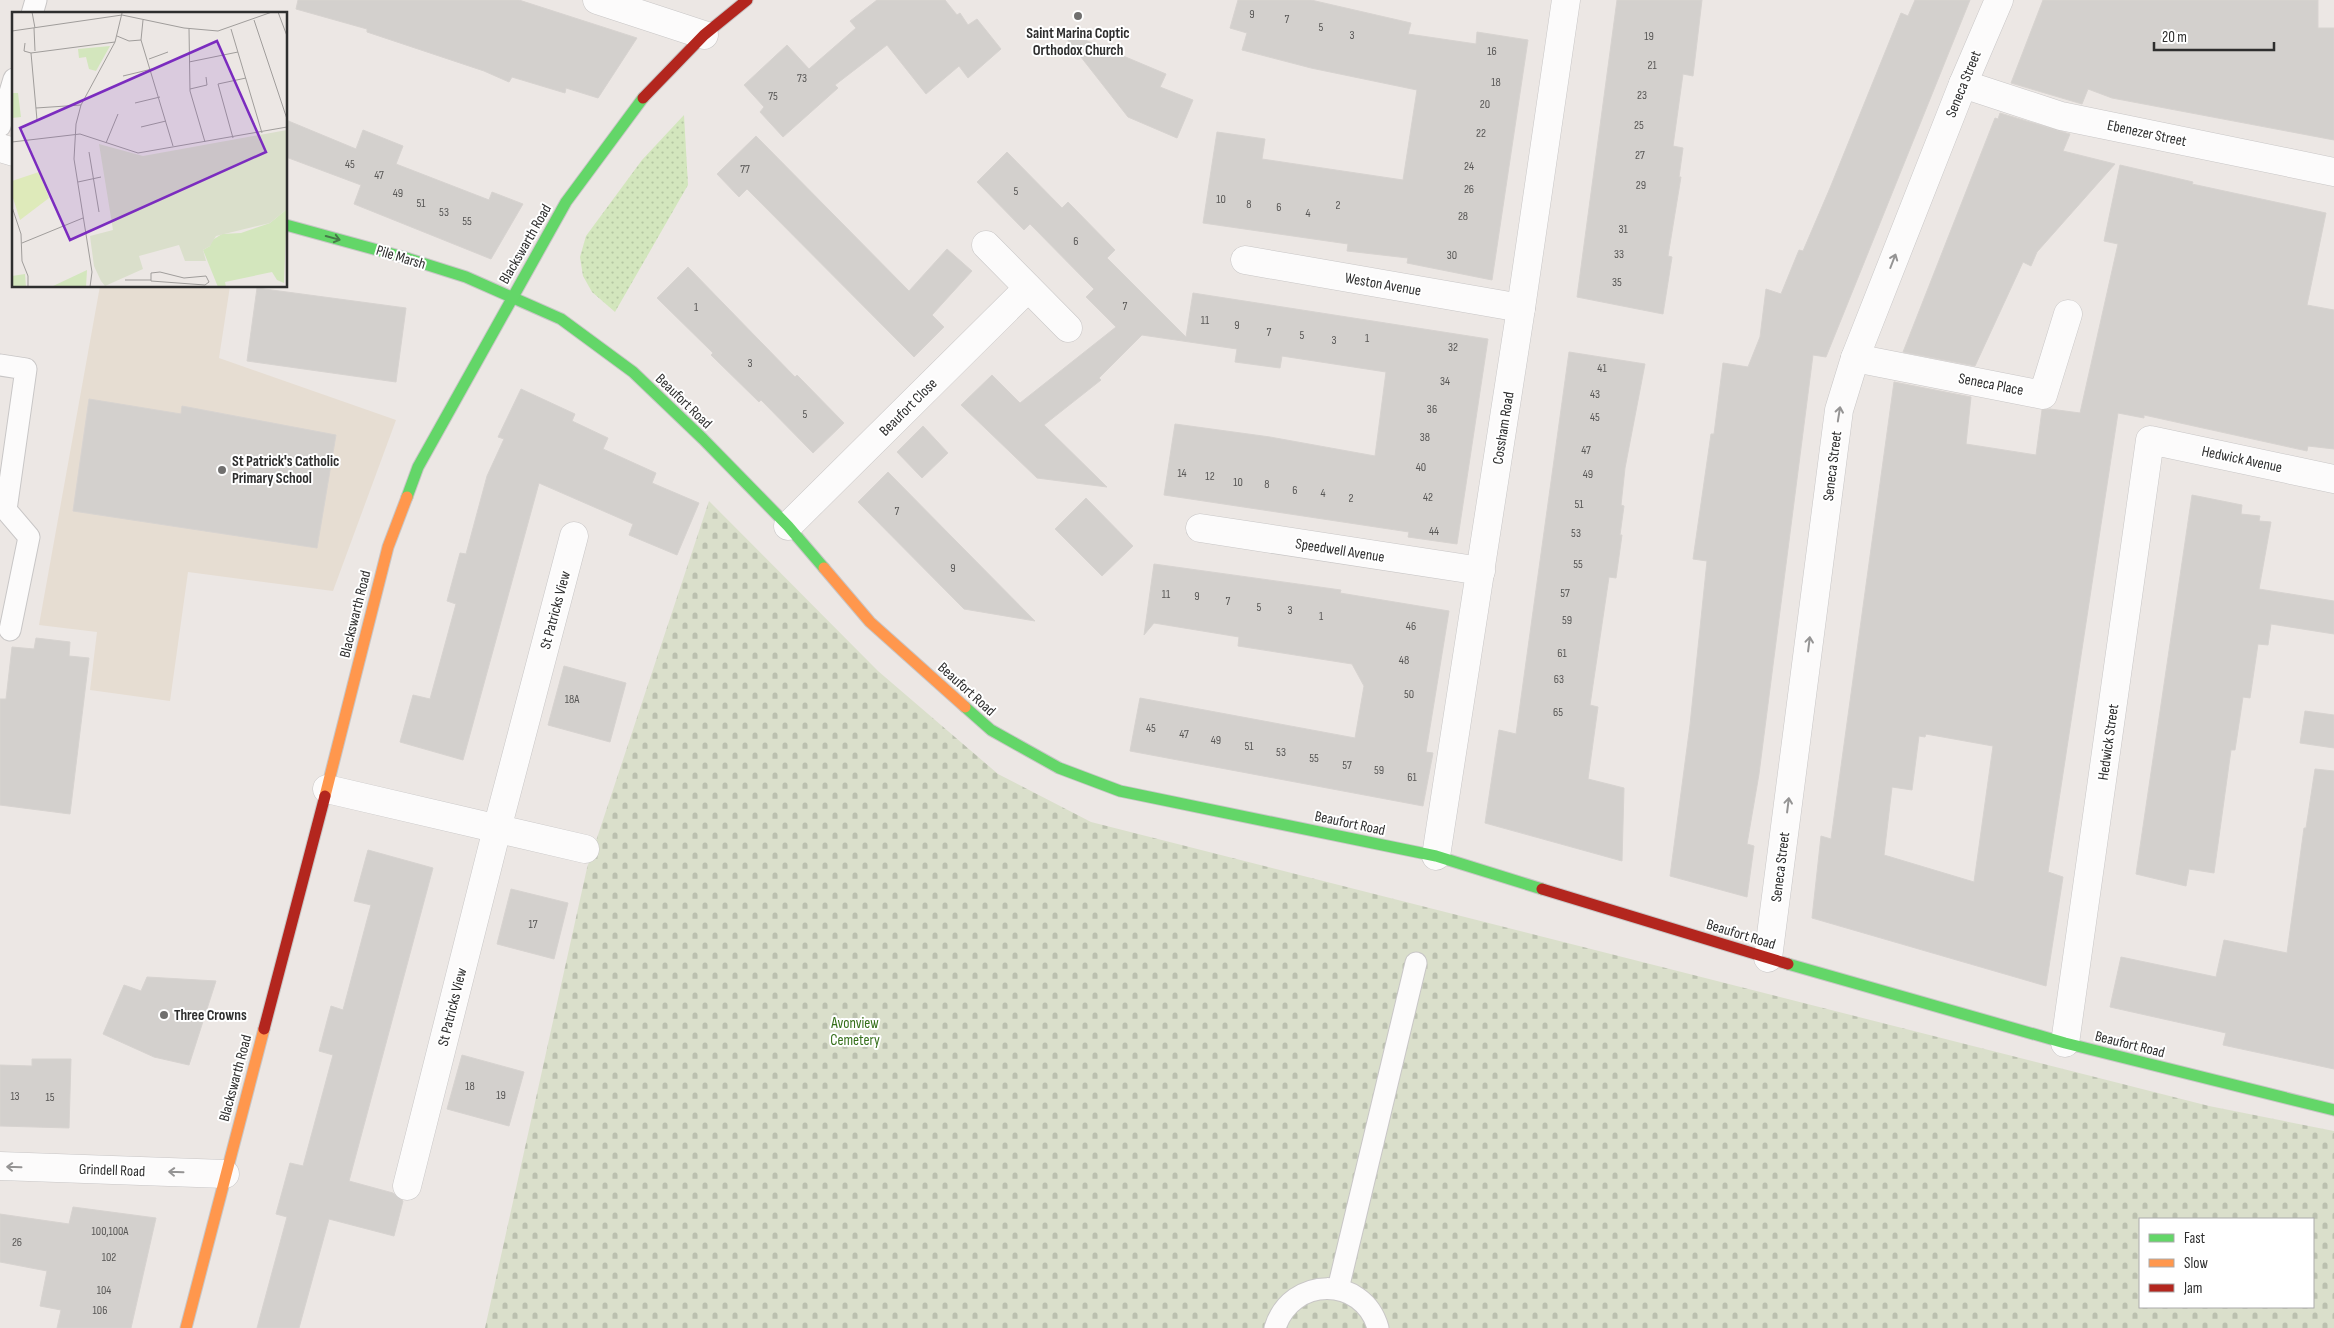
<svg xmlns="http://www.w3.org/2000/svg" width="2334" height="1328" viewBox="0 0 2334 1328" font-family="'Sofia Sans Condensed',sans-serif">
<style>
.education{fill:#e6ddd2}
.grass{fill:url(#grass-dots)}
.cemetery{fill:url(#cemetery-stones);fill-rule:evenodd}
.building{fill:#d3d0cd;stroke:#d7d3d0;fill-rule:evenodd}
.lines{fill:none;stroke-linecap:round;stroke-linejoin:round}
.lane-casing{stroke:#c8c6c6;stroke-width:23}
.street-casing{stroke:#c8c6c6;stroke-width:29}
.fast-casing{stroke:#c8c6c6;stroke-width:13}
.slow-casing{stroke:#c8c6c6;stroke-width:13}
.jam-casing{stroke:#c8c6c6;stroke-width:13}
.lane{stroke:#fcfbfb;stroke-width:21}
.street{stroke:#fcfbfb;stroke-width:28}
.fast{stroke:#63d668;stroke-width:11}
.slow{stroke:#ff974d;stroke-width:11}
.jam{stroke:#b3261e;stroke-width:11}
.oneway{stroke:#467a48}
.oneway2{stroke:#959494}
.poi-dot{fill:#706f6e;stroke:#fff;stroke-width:2}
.labels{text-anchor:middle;stroke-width:4;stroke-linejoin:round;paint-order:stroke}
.number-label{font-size:12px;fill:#585756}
.poi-label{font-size:15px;font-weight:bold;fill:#2e2e2e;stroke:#fff;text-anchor:start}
.street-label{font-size:15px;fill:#2e2e2e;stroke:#fff}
.park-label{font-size:15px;fill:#356f1a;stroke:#fff}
.inset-road{fill:none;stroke:#a09d9b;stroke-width:1}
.view{fill:#7b2cbf;fill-opacity:0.15;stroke:#7b2cbf;stroke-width:2.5}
.inset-edge{fill:none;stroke:#2e2e2e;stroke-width:2.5}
</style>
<defs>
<pattern id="grass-dots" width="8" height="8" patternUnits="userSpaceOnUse" patternTransform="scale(1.25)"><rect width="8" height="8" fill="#d3e6bd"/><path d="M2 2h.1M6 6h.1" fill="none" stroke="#b5c6a3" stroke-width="1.8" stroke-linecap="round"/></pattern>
<pattern id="cemetery-stones" width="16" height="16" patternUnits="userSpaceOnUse" patternTransform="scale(1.25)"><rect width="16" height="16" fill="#dadfcb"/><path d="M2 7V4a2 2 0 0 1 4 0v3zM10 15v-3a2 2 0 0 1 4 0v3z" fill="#bbc0af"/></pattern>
</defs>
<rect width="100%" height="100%" fill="#ece7e4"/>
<path class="education" d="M100,286H230L219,358L396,420L333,591L188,572L170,701L90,690L97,632L39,625Z"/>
<path class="grass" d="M684,115L688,185L615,312L592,292L583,276L580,257L586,236L642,160Z"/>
<path class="cemetery" d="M709,501L878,671L998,774L1091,822L2209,1106L2334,1131V1328H485L587,868ZM2140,1219H2313V1307H2140Z"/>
<g class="building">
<path d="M298,0H519L637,38L598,98L566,88L565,93L512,77L509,82L484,71L367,32V29L296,9Z"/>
<path d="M877,0H945L957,15L960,13L968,25L977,19L1001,49L968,78L959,66L926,94L887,45L835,85L838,88L783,137L760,112L764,107L744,85L787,45L809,69L856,28L850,21Z"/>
<path d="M1238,0H1311L1411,23L1408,34L1476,44L1477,32L1528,40L1492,280L1407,263L1408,258L1347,251L1348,244L1203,223L1217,132L1265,139L1262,159L1403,180L1417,90L1311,68L1242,50L1247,33L1230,28Z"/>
<path d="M1617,0H1702L1693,76L1683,74L1673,146L1683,148L1679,177H1681L1668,256L1672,257L1663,314L1577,297Z"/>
<path d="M1915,0H1970L1826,357L1813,355L1759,774L1747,844L1754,846L1747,897L1670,876L1690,725L1707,561L1693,559L1711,434H1714L1723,363L1748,367L1760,337L1766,289L1781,294L1799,250L1803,251L1830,188L1901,13L1908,16Z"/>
<path d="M2043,0H2318V28H2334V140L2112,98L2088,89L2082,104L2011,83Z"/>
<path d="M1059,29L1166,74L1160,87L1193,100L1177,138L1128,117Z"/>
<path d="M2000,113L2070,134L2063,151L2115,164L2037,252L2031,266L2023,262L1975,366L1903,352L1995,118L1998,119Z"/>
<path d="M286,120L356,149L363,130L403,146L396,164L489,200L492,192L523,204L491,259L354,204L361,185L286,157Z"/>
<path d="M756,136L909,291L947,249L972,271L932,315L944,327L914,357L747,189L739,197L717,174Z"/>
<path d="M1007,152L1062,208L1068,202L1115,250L1107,258L1186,337L1193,293L1488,339L1457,544L1408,537L1409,532L1164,495L1175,424L1270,437L1375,456L1386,372L1282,356L1280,368L1235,362L1237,349L1142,335L1099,378L1101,380L1044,425L1107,487L1037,478L961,405L992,375L1020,403L1116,327L1086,297L1094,289L1030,224L1024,230L977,182Z"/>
<path d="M2120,165L2193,182L2192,184L2326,213L2307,305L2334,310V449L2308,446L2307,451L2144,415V418L2118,413L2048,872L2063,877L2046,986L1812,918L1821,836L1831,839L1894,382L1971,397L1966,444L2036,455L2042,410L2050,409L2080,413L2118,244L2104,241ZM1926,734L1993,746L1974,882L1884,855L1892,787L1912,790L1919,736L1925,737Z"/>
<path d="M688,267L795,377L797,375L844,423L813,453L761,400L759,402L711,355L713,353L657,298Z"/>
<path d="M257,288L406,308L396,382L247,361Z"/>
<path d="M1569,352L1645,364L1625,468L1621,505L1624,506L1620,535H1622L1616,578L1609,577L1590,705L1598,707L1588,779L1624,788L1622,861L1485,823L1499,730L1516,734Z"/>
<path d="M521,389L575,414L572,421L608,438L603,449L656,473L652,483L699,503L677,555L629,535L633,524L539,483L463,760L400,742L413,695L430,699L456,604L447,601L460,553L466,554L487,476L504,439L498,437Z"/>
<path d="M89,399L181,414L182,406L336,435L317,548L73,511Z"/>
<path d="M923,426L948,453L922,478L897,452Z"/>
<path d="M888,472L956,541L1035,621L964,609L858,502Z"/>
<path d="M2192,495L2242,505L2241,514L2260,516L2259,521L2271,522L2259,589L2334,601V634L2271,624L2268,645L2258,644L2250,698L2243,697L2235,750H2231L2214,873L2189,869L2186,886L2136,874Z"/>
<path d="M1086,498L1133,546L1102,576L1055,529Z"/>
<path d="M1154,564L1341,590L1340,593L1449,611L1426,752L1433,753L1423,806L1130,751L1140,698L1355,738L1364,686L1352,664L1238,646L1239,637L1154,623L1144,635Z"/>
<path d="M36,638L70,642L69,656L89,658L70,814L0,805V699H6L12,647L34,649Z"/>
<path d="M564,666L626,683L610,742L548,725Z"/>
<path d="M2305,711L2334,715V748L2300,743Z"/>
<path d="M2315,769L2334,771V1069L2223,1045L2226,1033L2110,1007L2121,957L2216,977L2224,940L2287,953L2304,828H2306Z"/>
<path d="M368,850L433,868L349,1181L393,1193L403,1201L394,1236L329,1219L299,1328H257L287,1217L276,1214L290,1163L303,1166L333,1055L319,1051L331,1006L343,1010L371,905L354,901Z"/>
<path d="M511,889L568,903L554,959L497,944Z"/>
<path d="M147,977L216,981L189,1065L154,1057L103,1034L124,985L141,991Z"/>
<path d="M462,1055L524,1072L509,1126L447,1109Z"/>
<path d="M32,1059H71L69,1128L0,1126V1065L32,1066Z"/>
<path d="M73,1207L156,1218L131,1328H57L61,1310L40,1306L47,1271L0,1262V1214L69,1224Z"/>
</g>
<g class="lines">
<g class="lane-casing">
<g id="lane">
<path d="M32,14L36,0"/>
<path d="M0,126L14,79"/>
<path d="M0,365L26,369L6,510L29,537L10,630"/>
<path d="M1338,1289L1416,963"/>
<path d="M1275,1328C1291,1276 1363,1275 1378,1328"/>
</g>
</g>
<g class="street-casing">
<g id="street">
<path d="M597,0L704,35"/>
<path d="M1963,84L2061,116L2334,172"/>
<path d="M0,148L14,152"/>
<path d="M986,245L1068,328"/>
<path d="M1245,260L1521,308"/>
<path d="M1855,358L2043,395L2068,314"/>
<path d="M788,526L1028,288"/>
<path d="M1200,528L1481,571"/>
<path d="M327,789L585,849"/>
<path d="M1436,856L1521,308L1566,0"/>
<path d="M1768,958L1839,410L1855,358L1963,84L1999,0"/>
<path d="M2065,1043L2150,440L2334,479"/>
<path d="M0,1166L225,1174"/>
<path d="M407,1186L497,829L574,536"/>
</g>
</g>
<g class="fast-casing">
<g id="fast">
<path d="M286,225L403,257L466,277L561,319L633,372L703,439L788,526L824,568"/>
<path d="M407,497L418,467L566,202L643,98"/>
<path d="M965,707L991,730L1059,768L1120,791L1436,856L1542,889"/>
<path d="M1788,964L2065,1043L2334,1110"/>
</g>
</g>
<g class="slow-casing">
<g id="slow">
<path d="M824,568L870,622L965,707"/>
<path d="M325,796L388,547L407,497"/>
<path d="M186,1328L264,1029"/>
</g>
</g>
<g class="jam-casing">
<g id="jam">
<path d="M643,98L704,35L747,0"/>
<path d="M1542,889L1788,964"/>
<path d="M264,1029L325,796"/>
</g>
</g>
<use href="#lane" class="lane"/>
<use href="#street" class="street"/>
<use href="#fast" class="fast"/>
<use href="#slow" class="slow"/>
<use href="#jam" class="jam"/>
</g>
<defs><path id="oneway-shaft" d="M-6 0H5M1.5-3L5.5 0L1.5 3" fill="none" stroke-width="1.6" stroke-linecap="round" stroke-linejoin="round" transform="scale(1.25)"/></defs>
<use class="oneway" href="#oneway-shaft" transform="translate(333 238) rotate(15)"/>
<g class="oneway2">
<use href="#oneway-shaft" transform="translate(1893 261) rotate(-69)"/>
<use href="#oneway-shaft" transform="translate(1839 414) rotate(-81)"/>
<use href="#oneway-shaft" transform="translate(1809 644) rotate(-83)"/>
<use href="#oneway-shaft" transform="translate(1788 805) rotate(-83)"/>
<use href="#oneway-shaft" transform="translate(14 1167) rotate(-178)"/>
<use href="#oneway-shaft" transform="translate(176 1172) rotate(-178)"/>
</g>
<g class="poi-dot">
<circle cx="1078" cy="16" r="5"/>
<circle cx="222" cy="470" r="5"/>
<circle cx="164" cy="1015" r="5"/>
</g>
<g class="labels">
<g class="number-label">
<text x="1252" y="18">9</text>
<text x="1287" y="23">7</text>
<text x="1321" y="31">5</text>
<text x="1352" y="39">3</text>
<text x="1649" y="40">19</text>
<text x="1492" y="55">16</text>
<text x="1652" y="69">21</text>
<text x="802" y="82">73</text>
<text x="1496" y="86">18</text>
<text x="1642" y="99">23</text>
<text x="773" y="100">75</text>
<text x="1485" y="108">20</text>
<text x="1639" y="129">25</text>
<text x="1481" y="137">22</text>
<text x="1640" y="159">27</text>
<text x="350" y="168">45</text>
<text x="1469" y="170">24</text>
<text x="745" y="173">77</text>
<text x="379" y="179">47</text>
<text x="1641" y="189">29</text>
<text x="1469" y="193">26</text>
<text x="1016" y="195">5</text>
<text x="398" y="197">49</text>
<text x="1221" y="203">10</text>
<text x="421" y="207">51</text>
<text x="1249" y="208">8</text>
<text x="1338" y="209">2</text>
<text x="1279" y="211">6</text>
<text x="444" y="216">53</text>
<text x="1308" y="217">4</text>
<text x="1463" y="220">28</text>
<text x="467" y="225">55</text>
<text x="1623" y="233">31</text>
<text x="1076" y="245">6</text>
<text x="1619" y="258">33</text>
<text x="1452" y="259">30</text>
<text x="1617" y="286">35</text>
<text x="1125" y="310">7</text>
<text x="696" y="311">1</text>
<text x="1205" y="324">11</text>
<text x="1237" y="329">9</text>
<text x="1269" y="336">7</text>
<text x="1302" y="339">5</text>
<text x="1367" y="342">1</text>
<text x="1334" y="344">3</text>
<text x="1453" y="351">32</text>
<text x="750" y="367">3</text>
<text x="1602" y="372">41</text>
<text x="1445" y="385">34</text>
<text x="1595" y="398">43</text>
<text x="1432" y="413">36</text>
<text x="805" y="418">5</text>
<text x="1595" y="421">45</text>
<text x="1425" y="441">38</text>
<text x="1586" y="454">47</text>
<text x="1421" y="471">40</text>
<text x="1182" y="477">14</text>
<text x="1588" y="478">49</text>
<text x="1210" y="480">12</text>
<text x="1238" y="486">10</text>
<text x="1267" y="488">8</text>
<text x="1295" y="494">6</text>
<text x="1323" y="497">4</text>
<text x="1428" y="501">42</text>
<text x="1351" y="502">2</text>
<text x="1579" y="508">51</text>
<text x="897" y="515">7</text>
<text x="1434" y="535">44</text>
<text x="1576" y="537">53</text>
<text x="1578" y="568">55</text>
<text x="953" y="572">9</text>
<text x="1565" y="597">57</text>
<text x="1166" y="598">11</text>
<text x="1197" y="600">9</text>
<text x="1228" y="605">7</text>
<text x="1259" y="611">5</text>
<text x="1290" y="614">3</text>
<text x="1321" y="620">1</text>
<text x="1567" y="624">59</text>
<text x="1411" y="630">46</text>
<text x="1562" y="657">61</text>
<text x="1404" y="664">48</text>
<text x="1559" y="683">63</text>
<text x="1409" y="698">50</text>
<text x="572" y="703">18A</text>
<text x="1558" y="716">65</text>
<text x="1151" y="732">45</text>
<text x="1184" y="738">47</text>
<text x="1216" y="744">49</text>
<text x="1249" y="750">51</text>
<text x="1281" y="756">53</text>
<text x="1314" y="762">55</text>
<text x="1347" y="769">57</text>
<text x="1379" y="774">59</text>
<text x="1412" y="781">61</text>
<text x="533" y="928">17</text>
<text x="470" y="1090">18</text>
<text x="501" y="1099">19</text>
<text x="15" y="1100">13</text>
<text x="50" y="1101">15</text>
<text x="110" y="1235">100,100A</text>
<text x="17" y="1246">26</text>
<text x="109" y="1261">102</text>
<text x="104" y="1294">104</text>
<text x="100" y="1314">106</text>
</g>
<g class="poi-label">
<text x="1078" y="38" text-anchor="middle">Saint Marina Coptic<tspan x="1078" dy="17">Orthodox Church</tspan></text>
<text x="232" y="466">St Patrick's Catholic<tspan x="232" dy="17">Primary School</tspan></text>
<text x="174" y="1020">Three Crowns</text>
</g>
<g class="street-label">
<text transform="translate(1963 84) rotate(-68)" y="5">Seneca Street</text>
<text transform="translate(2147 133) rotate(12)" y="5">Ebenezer Street</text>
<text transform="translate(525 244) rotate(-60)" y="5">Blackswarth Road</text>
<text transform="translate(401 257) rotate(17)" y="5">Pile Marsh</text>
<text transform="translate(1383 284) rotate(10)" y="5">Weston Avenue</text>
<text transform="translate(1991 384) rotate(11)" y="5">Seneca Place</text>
<text transform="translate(684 401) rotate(44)" y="5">Beaufort Road</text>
<text transform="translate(908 407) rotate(-45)" y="5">Beaufort Close</text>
<text transform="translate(1503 428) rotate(-81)" y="5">Cossham Road</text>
<text transform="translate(2242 459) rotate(12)" y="5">Hedwick Avenue</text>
<text transform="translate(1832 466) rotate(-83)" y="5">Seneca Street</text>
<text transform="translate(1340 550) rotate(9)" y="5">Speedwell Avenue</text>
<text transform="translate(555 610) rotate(-75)" y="5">St Patricks View</text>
<text transform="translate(355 614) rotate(-76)" y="5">Blackswarth Road</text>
<text transform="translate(967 689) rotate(42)" y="5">Beaufort Road</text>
<text transform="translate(2108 742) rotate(-82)" y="5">Hedwick Street</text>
<text transform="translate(1350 823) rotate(12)" y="5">Beaufort Road</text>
<text transform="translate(1780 867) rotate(-83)" y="5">Seneca Street</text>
<text transform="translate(1741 934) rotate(17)" y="5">Beaufort Road</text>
<text transform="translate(452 1007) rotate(-76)" y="5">St Patricks View</text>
<text transform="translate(2130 1044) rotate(14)" y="5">Beaufort Road</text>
<text transform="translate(235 1078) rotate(-75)" y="5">Blackswarth Road</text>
<text transform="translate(112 1170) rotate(2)" y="5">Grindell Road</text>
</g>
<g class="park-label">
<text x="855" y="1028">Avonview<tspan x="855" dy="17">Cemetery</tspan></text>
</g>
</g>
<g transform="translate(12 12)">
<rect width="275" height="275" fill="#ece7e4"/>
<path d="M98,34L84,59L77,57L74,45L67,46L66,37ZM0,81H6L9,105L0,106ZM75,258L74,275H39Z" fill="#d3e6bd"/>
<path d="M275,197L272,271L265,268L260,260L213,270L214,275H206L191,238L198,234L199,229L210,222L229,221L258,211Z" fill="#d3e6bd"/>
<path d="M275,118V197L258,211L204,224L198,234L191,238L194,249H173L167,233L127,244L131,257L93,274L89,269L82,254L78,224L101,218L87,132L131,144Z" fill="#dadfcb"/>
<path d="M13,262L14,275H0V264Z" fill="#d3e6bd"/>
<path d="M27,160L37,186L8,208L0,183V169Z" fill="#deeaba"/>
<path class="inset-road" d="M20,0L23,16M266,0L275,24M131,8L129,28L161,134M242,8L275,107M22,16L23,39M177,17L178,79L193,130M219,17L250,121M0,19L110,3L172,16L206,19L260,0M105,24L117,29L129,28M13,31L12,39L19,41L103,30M19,41L25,108M137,47L156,40M177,50L226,40M111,64L140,57M178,77L195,73L194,65M123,91L148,85M24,96L69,93M129,115L154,109M221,126L206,72L234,66M0,130L68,122L126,141L275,115M94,131L106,102M77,140L87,200M66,170L89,165M0,195L9,222L10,249L16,264V275M10,231L71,206M148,260L172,266L194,264L197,270L193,273L139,269V261ZM113,268H139M78,275L80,260L62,147L64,112L69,93L103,30L110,1"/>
<path class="view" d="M205,29L254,140L58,228L8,116Z"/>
<rect width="275" height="275" class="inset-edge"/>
</g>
<rect x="2139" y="1218" width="175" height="90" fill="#ffffff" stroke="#ababab"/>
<rect x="2149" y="1234" width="25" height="8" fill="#63d668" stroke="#ababab"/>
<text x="2184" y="1243" font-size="15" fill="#2e2e2e">Fast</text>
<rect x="2149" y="1259" width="25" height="8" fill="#ff974d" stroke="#ababab"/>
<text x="2184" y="1268" font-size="15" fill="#2e2e2e">Slow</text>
<rect x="2149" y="1284" width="25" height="8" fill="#b3261e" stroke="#ababab"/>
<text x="2184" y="1293" font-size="15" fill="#2e2e2e">Jam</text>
<path d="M2154 42v8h120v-8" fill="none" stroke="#2e2e2e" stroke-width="2.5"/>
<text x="2162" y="42" font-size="15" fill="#2e2e2e" stroke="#ffffff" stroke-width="4" paint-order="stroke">20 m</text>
</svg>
